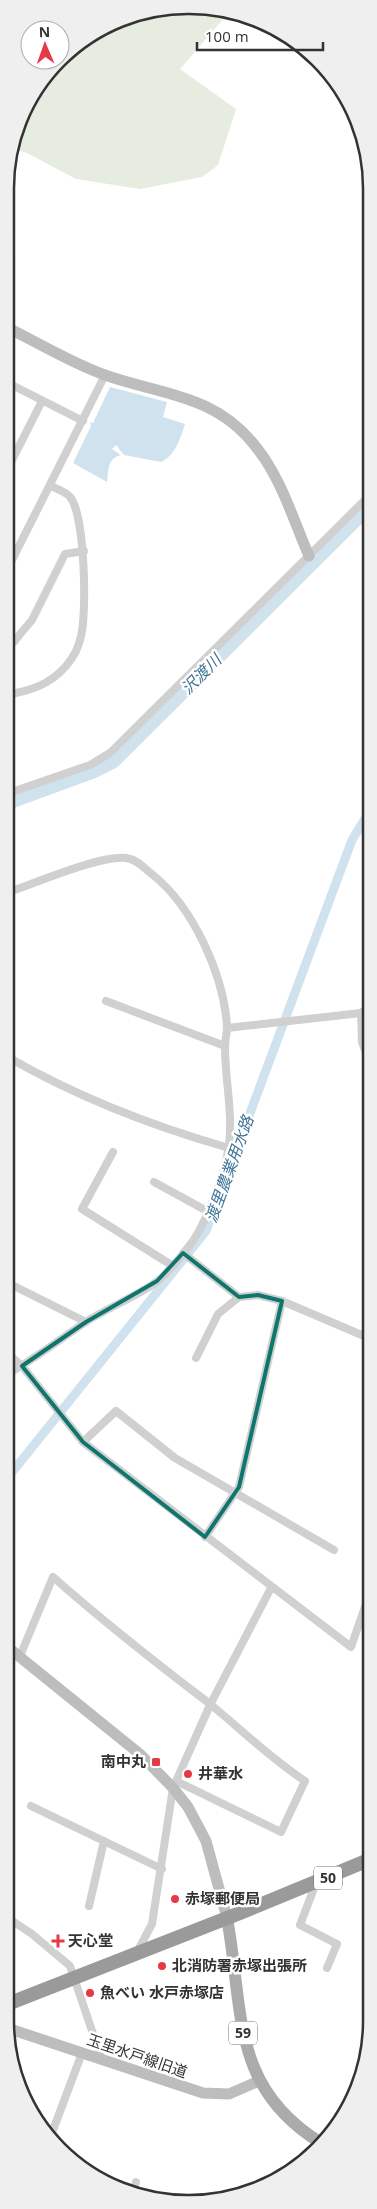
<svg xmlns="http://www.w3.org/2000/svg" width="377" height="2209" viewBox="0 0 377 2209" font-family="'Open Sans','Noto Sans JP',sans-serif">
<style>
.green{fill:#e6ecdf}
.water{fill:#cfe2ee}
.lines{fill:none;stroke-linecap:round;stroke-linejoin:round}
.canal{stroke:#cfe2ee;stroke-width:9}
.river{stroke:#cfe2ee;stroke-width:15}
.street{stroke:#d0d0d0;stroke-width:8}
.secondary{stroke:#bdbdbd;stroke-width:11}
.primary{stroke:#ababab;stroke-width:12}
.highway{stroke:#9a9a9a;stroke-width:14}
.marked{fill:none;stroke:#0f766e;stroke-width:4;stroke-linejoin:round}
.poi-dot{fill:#e63946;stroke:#fff;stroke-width:2}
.labels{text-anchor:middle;stroke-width:5;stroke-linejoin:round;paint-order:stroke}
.shield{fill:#fff;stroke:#707070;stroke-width:1}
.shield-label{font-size:14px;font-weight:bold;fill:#333}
.poi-label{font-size:15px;font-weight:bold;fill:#333;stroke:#fff;text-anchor:start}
.street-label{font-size:15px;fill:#333;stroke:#fff}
.water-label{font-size:16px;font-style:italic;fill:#3f7597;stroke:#fff}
.rim{fill:none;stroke:#333;stroke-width:2.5}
</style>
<rect width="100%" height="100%" fill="#fff"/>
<path class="green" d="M212,7L229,12L180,69L236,109L218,165L202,177L140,189L76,179L27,153L12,148L29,97L77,43L141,11Z"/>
<path class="water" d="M110,387L167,402L163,417L185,424C181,437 175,456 161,462L124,455L116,445L112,449L121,455C107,459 109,469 107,482L73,463L91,426L90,422L93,423Z"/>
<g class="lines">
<path class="canal" d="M5,1481L206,1231L352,840L371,809"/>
<path class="river" d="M6,803L93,771L113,761L356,519L371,508"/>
<g class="street">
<path d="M6,382L83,421"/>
<path d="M6,472L42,401"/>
<path d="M6,572L105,375"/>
<path d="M6,634L15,641"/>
<path d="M6,651L32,620L65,554L84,551"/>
<path d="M6,695C29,691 50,685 66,666C73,658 79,646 81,636C87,613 85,514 70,497C66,492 57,489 51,486"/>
<path d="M6,794L90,765L110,753L371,494"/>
<path d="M106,1001L225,1046"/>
<path d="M361,1013L362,1042L371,1066"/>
<path d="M227,1028L361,1013L371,1005"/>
<path d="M6,1056C75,1096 152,1126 229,1148"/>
<path d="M113,1152L82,1209L173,1266"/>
<path d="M154,1182L207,1211"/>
<path d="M183,1253L239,1297"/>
<path d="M6,1282L86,1322"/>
<path d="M6,1352L22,1366L83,1442L351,1647L367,1601"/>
<path d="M196,1358L218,1314L239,1297L258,1295L282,1301L371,1339"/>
<path d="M6,1375C33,1360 58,1341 84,1323C108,1307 137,1297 159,1280C172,1269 183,1254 193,1241C208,1218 225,1173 229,1145C233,1112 225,1080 225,1047C225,1040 227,1034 227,1027C224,975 193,907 153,875C146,870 139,861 130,859C108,851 31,885 6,893"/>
<path d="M83,1442L116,1411L175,1458L334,1550"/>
<path d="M205,1537L239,1487L282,1301"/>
<path d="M20,1656L53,1577C104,1622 156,1663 210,1704C242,1730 270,1758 305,1781L281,1832L176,1781"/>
<path d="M31,1806L162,1869"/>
<path d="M316,1883L300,1925L337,1944L327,1968"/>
<path d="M89,1906L104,1841"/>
<path d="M5,1916L32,1934L70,1966L102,2060"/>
<path d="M137,1952L152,1924L173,1788L210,1705L271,1588"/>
<path d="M50,2138L82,2053"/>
<path d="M133,2193L136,2182"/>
</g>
<g class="secondary">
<path d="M6,327C39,343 71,363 105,375C161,395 216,394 256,447C281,478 293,519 309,556"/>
<path d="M5,1645L141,1755L173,1788L188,1807L206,1841L227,1918"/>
<path d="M7,2028L203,2093L229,2094L259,2081"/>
</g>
<path class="primary" d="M227,1918C244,2010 230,2087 321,2143"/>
<path class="highway" d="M5,2005L245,1911L371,1859"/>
</g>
<path class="marked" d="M183,1253L239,1297L258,1295L282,1301L239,1487L205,1537L83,1442L22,1366L86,1322L157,1281Z"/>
<g class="poi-dot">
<rect x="151" y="1757" width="10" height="10" rx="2.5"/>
<circle cx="188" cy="1774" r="5"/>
<circle cx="175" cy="1899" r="5"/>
<path d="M55.5 1933.5h5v5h5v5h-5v5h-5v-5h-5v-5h5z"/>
<circle cx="162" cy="1966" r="5"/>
<circle cx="90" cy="1993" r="5"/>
</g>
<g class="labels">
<g class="shield">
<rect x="314" y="1866.5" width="28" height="23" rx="4"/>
<rect x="229" y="2021.5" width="28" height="23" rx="4"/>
</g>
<g class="shield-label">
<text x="328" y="1883">50</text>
<text x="243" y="2038">59</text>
</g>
<g class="poi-label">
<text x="146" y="1767" text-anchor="end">南中丸</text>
<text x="198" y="1779">井華水</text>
<text x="185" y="1904">赤塚郵便局</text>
<text x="68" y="1946">天心堂</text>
<text x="172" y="1971">北消防署赤塚出張所</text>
<text x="100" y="1998">魚べい 水戸赤塚店</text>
</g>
<g class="street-label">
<text transform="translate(137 2056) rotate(19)" y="5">玉里水戸線旧道</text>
</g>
<g class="water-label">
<text transform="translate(201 674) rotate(-45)" y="6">沢渡川</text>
<text transform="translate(229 1169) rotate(-70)" y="6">渡里農業用水路</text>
</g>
</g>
<path d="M0 0H377V2209H0ZM188 14H189A174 174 0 0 1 363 188V2021A174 174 0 0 1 189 2195H188A174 174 0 0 1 14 2021V188A174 174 0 0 1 188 14Z" fill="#efefef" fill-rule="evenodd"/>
<path class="rim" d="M188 14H189A174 174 0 0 1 363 188V2021A174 174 0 0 1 189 2195H188A174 174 0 0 1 14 2021V188A174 174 0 0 1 188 14Z"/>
<g transform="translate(45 45) rotate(358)"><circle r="24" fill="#ffffff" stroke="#adadad"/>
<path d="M0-4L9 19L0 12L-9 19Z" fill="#e63946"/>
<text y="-8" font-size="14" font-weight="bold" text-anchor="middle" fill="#333333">N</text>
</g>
<path d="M197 42v8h126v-8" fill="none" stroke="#333333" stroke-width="2.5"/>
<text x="205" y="42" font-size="15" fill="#333333" stroke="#ffffff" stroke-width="4" paint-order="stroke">100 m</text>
</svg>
